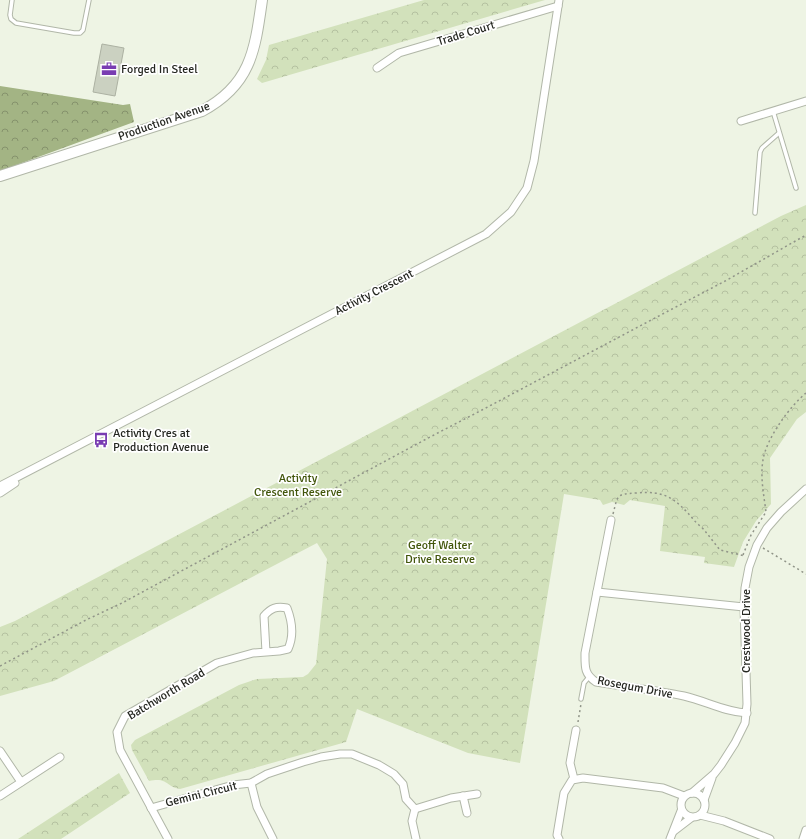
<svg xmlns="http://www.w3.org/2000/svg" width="806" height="839" viewBox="0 0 806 839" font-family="Signika,sans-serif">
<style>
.forest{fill:url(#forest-crowns)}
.park{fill:url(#park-crowns)}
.building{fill:#cbd1c1;stroke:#acb1a2}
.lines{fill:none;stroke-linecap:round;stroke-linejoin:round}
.lane-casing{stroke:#b1b7a8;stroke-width:5.5}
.street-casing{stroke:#b1b7a8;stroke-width:9}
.secondary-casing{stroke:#b1b7a8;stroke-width:12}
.path{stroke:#909488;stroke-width:1.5;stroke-dasharray:2 3;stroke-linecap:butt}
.lane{stroke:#fff;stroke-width:3.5}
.street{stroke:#fff;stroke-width:7}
.secondary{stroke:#fff;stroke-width:10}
.labels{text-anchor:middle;stroke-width:3.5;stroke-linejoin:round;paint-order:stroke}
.street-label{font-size:12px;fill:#252721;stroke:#fff}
.poi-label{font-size:12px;fill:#252721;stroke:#fff;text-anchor:start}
.park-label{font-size:12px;fill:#42560b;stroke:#fff}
</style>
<defs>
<pattern id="forest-crowns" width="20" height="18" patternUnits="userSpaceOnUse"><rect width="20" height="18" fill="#a3b484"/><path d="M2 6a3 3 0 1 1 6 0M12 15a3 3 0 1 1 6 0" fill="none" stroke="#85926c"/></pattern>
<pattern id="park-crowns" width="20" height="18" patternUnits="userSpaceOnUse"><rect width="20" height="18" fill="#d2e1bb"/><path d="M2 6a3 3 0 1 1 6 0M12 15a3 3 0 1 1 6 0" fill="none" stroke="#b4c1a0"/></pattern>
</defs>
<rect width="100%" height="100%" fill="#eef4e4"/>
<path class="forest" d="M0,86L123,105L130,104L134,122L0,171Z"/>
<g class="park">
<path d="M424,0H545L262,83L257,79L266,60L269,45Z"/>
<path d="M806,205V412L797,419L770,458L771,504L756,521L743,542L734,567L704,563L705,557L660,551L665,506L630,500L624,505L612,502L603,505L600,500L564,494L520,763L468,753L357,709L346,742L180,789C165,787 169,777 149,781L132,750L131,745L135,740L239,685L257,679L303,677L308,674L316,664L327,559L317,543L54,681L0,696V627L15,621L781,216Z"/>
<path d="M119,773L130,793L61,839H18Z"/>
</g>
<path class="building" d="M102,44L124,48L115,96L93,92Z"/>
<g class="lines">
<g class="lane-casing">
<g id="lane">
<path d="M12,0L10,15L11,19L16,23L74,33H80L83,30L89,0"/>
<path d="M773,111L796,188"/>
<path d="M755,213L760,152L762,148L779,133"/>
<path d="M581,699L584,683L589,677"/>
</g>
</g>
<g class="street-casing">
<g id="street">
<path d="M377,68L399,53L558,6"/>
<path d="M741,121L806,101"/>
<path d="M0,486L486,234L511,212L527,188L534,161L559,0"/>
<path d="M0,493L15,483"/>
<path d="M611,520L585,653C585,667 584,674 596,682C625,687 656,690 684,696C706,701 724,712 747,713"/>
<path d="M597,592L744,607"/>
<path d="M0,751L21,782"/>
<path d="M574,779L570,763L576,730"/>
<path d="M251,783L257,807L273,839"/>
<circle cx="693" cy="805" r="12"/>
<path d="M692,793L714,774L721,765L735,743L745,723L747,704L744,607L745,588L749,567L757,545L767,528L781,512L806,489"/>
<path d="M0,796L60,757"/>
<path d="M463,796L467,813"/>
<path d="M704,800L712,778"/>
<path d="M151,808L233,785L251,783L267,774L303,762L321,757L340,754H352L379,765L394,774L403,784L406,799L415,809L412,821L416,839"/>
<path d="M415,809L451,798L477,794"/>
<path d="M700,815L724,821L770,839"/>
<path d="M674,831L691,818"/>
<path d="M168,839L120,750L117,732L125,716L217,663L253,653L279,651L288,649C294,636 292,621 287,608C276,606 271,608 264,616L266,652"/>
<path d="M559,839L557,835L564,793L572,780L583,778L663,788L684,796"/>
<path d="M670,839L681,811"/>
<path d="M803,839L806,830"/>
</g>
</g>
<g class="secondary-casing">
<path id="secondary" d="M0,176L202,111C251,85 255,50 262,0"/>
</g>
<g class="path">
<path d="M613,514C618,495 616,494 636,493C665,490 676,499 694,520C697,524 702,527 705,531C710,537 715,544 720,550L745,556"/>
<path d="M763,548L806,574"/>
<path d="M743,555L751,535L766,512C764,496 760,477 763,460C766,439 790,406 806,393"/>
<path d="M0,666L86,620L122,603L430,437L482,410L638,327L727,280L806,235"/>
<path d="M578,722L581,704"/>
</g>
<use href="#lane" class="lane"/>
<use href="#street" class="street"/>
<use href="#secondary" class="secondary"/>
</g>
<defs>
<g id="office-bare" transform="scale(1.2)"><path d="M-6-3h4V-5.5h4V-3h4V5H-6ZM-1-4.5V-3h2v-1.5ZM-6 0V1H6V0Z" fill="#793cb2" stroke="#fff" stroke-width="2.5" paint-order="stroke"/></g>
<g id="bus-bare" transform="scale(1.2)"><path d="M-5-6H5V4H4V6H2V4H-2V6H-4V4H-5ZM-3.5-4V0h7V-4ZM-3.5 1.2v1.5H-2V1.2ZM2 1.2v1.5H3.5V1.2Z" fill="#793cb2" stroke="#fff" stroke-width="2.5" paint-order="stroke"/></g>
</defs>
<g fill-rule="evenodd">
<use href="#office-bare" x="109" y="69"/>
<use href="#bus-bare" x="101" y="440"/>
</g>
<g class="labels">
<g class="street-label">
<text transform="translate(466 33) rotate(-17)" y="4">Trade Court</text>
<text transform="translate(164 121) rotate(-19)" y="4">Production Avenue</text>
<text transform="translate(374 292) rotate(-27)" y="4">Activity Crescent</text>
<text transform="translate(746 631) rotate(-90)" y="4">Crestwood Drive</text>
<text transform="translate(635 687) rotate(11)" y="4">Rosegum Drive</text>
<text transform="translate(166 694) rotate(-31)" y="4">Batchworth Road</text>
<text transform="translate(201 794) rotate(-14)" y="4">Gemini Circuit</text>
</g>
<g class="poi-label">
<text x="121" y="73">Forged In Steel</text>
<text x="113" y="437">Activity Cres at<tspan x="113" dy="14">Production Avenue</tspan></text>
</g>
<g class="park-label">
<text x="298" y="482">Activity<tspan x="298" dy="14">Crescent Reserve</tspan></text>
<text x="440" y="549">Geoff Walter<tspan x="440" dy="14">Drive Reserve</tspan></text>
</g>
</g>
</svg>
